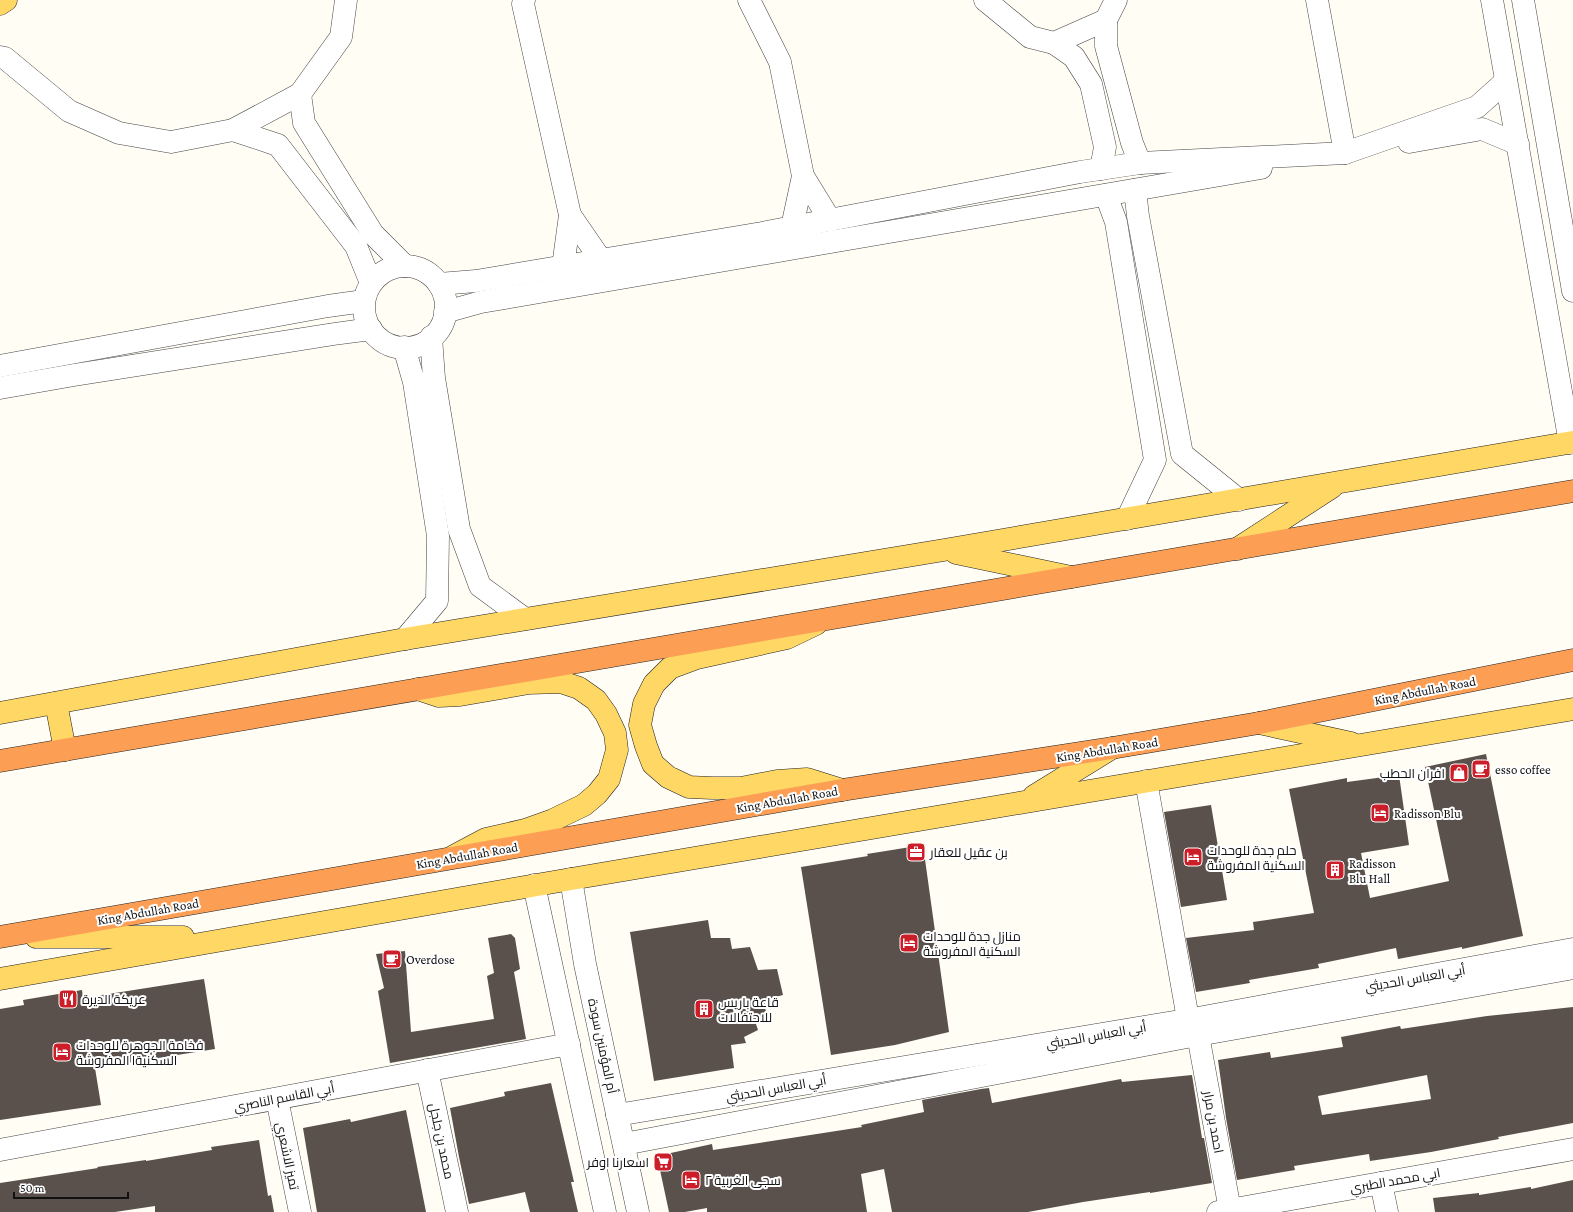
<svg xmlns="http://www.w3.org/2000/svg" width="1573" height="1212" viewBox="0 0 1573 1212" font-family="'Crimson Pro',Cairo,serif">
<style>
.building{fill:#5a514c;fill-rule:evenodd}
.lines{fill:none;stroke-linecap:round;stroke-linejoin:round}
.minor-casing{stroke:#444;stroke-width:23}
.major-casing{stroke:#222;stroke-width:23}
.highway-casing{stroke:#222;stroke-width:23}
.minor{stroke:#fff;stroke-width:22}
.major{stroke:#ffd764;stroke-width:22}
.highway{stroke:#fc9f55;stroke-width:22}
.labels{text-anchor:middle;stroke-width:4;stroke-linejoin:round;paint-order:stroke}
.street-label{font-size:13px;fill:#111;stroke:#fff}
.poi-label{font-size:13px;fill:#111;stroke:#fff;text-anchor:start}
</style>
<rect width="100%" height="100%" fill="#fffdf4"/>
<g class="building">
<path d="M1486,754L1523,936L1462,949V947L1398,959L1396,948L1318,964L1319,968L1249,980L1250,983L1196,992L1186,938L1254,930L1253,922L1314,913L1289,789L1347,778V782L1399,775L1409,845L1361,853L1370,898L1449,881L1425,767Z"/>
<path d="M1211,805L1227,900L1181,907L1164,812Z"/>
<path d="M923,845L949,1032L895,1045L831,1055L801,867L868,856L867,854Z"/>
<path d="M708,920L711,938H730L732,949L750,947L758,970L777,969L783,995L764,1000L767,1019L755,1021L758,1030L744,1037L746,1043L731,1045L734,1068L654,1081L630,932Z"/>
<path d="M511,934L515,938L520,969L514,972L526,1039L390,1063L378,991L384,988L376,954L405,951L411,1032L494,1019L487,976L494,973L488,938Z"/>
<path d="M204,979L215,1049L95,1068L101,1105L0,1120V1009L24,1005L23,1000L82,990L83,998Z"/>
<path d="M1573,1007V1123L1498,1137L1499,1139L1431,1152L1370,1161L1369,1154L1294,1166L1295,1170L1237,1180L1226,1118L1218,1060L1270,1052L1271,1058L1343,1047L1341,1037L1400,1026L1401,1029L1487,1016ZM1427,1075L1431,1099L1322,1115L1318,1096Z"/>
<path d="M1192,1075L1202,1138H1204L1212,1183L1150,1193V1192L1083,1202L1028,1212H892L884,1169L861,1174L867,1212H707V1208L685,1212H669L657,1156L712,1144L713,1150L862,1127L861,1125L924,1112L922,1100L981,1089L989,1088L992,1103L1121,1079L1122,1082Z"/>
<path d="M551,1083L574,1182H571L578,1212H530L525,1192L469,1204L459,1157L450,1108L505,1096L504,1092Z"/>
<path d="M406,1110L426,1212H317L303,1128L350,1119L351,1122Z"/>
<path d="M259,1140L268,1196L271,1195L274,1212H155V1206L115,1212H0V1183L98,1168L97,1167L146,1160V1161L212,1150L211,1147Z"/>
<path d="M1573,1180V1212H1435L1433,1198L1479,1193V1195L1531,1187V1189Z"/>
</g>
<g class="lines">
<g class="minor-casing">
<g id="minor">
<path d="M524,0L523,4L570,215L563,267"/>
<path d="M749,0L780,62L803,176L830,220"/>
<path d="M985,0L1030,37L1054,43L1106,20L1116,0"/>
<path d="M1317,0L1345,153"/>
<path d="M1492,0L1570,443"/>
<path d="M1523,0L1573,291"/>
<path d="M1106,20V46L1132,143L1140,163"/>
<path d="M1054,43L1074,57L1091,84L1105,147L1101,169"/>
<path d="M0,57L5,58L69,111L119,133L171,142L233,130L300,94L341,37L346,0"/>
<path d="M300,94L304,123L373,234L405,266"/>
<path d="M233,130L278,145L356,246L371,283"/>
<path d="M1409,142L1482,129L1518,144"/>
<path d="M1135,190L1138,216L1182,454L1239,500"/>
<path d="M1106,195L1116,222L1155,460L1127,519"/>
<path d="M570,215L601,260"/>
<path d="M792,227L803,176"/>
<circle cx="405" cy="307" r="41"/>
<path d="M439,284L476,281L762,233L1080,172L1140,163L1345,153L1477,107L1506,81"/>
<path d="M445,312L481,302L1261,168"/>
<path d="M431,337L434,378L459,529L480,586L525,619"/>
<path d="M404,347L414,382L438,536L437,601L405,639"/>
<path d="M0,366L328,306L364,301"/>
<path d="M0,388L74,375L334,334L371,329"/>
<path d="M1146,781L1188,1019"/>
<path d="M571,879L585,964L638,1212"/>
<path d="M534,885L605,1212"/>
<path d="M1198,1035L1230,1210"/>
<path d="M427,1070L457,1212"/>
<path d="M277,1099L300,1212"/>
<path d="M617,1115L1198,1018L1573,949"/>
<path d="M624,1144L1192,1036L1573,968"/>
<path d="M0,1150L569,1044"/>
<path d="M1381,1183L1387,1212"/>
<path d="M1218,1212L1573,1149"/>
</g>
</g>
<g class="major-casing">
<g id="major">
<path d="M0,4L6,0"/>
<path d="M1237,549L1332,487"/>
<path d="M956,553L1071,577"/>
<path d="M816,624L787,638L697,658L670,668L654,684L644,704L640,725L646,746L653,764L668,777L689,787L712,788H741L777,781L807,779L842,790"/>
<path d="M418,689L439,696L460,695L529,683L561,682L579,688L596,700L606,714L615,733L617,750L609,779L597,794L584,805L553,820L525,830L486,839L454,856"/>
<path d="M56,703L65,750"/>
<path d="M0,713L405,639L944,550L1573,442"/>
<path d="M1259,723L1351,743"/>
<path d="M1034,796L1112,748"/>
<path d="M36,937H183"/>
<path d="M0,979L571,879L1573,709"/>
</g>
</g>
<g class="highway-casing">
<g id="highway">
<path d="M0,761L1573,491"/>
<path d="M0,937L842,790L1112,748L1259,723L1573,660"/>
</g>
</g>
<use href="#minor" class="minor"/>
<use href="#major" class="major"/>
<use href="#highway" class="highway"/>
</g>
<defs>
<g id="cafe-square" transform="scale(1)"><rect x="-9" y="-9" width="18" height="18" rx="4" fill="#cb1e29" stroke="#fff"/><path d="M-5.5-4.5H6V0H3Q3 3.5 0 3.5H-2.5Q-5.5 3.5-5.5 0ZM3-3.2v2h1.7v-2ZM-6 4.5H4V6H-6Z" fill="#fff"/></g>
<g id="shop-square" transform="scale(1)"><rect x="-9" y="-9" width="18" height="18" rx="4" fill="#cb1e29" stroke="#fff"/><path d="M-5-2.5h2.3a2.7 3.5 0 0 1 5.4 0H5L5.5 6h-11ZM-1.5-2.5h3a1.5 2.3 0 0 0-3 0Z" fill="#fff"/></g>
<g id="hotel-square" transform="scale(1)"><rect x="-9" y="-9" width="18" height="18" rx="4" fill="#cb1e29" stroke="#fff"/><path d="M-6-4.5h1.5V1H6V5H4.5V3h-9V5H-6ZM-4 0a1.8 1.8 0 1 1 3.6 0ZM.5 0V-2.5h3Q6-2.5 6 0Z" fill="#fff"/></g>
<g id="office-square" transform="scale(1)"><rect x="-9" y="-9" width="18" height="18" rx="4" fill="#cb1e29" stroke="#fff"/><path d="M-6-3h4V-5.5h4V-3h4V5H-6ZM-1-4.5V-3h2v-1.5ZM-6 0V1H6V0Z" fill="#fff"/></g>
<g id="building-square" transform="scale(1)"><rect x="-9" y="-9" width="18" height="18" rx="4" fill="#cb1e29" stroke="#fff"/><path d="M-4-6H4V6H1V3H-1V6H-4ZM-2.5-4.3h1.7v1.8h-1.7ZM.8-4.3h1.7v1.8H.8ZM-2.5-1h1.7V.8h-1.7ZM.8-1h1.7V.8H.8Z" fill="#fff"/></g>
<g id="restaurant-square" transform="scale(1)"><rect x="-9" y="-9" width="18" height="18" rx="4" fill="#cb1e29" stroke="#fff"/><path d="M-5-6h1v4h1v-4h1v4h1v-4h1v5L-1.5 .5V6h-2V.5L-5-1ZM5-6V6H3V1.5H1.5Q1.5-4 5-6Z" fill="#fff"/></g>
<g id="supermarket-square" transform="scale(1)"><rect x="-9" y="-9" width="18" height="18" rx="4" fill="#cb1e29" stroke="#fff"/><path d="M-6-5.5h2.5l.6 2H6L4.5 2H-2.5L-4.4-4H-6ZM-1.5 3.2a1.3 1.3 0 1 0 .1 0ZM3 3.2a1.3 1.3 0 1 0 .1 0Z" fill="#fff"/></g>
</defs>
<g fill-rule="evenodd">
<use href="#cafe-square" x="1481" y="769"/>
<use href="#shop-square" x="1459" y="773"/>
<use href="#hotel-square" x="1380" y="813"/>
<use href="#office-square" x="916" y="852"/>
<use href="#hotel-square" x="1193" y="857"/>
<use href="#building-square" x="1335" y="870"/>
<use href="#hotel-square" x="909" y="943"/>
<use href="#cafe-square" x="392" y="959"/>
<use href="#restaurant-square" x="68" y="999"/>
<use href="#building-square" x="704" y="1009"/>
<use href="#hotel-square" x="62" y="1052"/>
<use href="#supermarket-square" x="663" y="1162"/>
<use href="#hotel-square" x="691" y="1180"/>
</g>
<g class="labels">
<g class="street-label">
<text transform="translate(1425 690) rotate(-11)" y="5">King Abdullah Road</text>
<text transform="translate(1107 749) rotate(-9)" y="5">King Abdullah Road</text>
<text transform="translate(787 799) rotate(-10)" y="5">King Abdullah Road</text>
<text transform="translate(467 855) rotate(-10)" y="5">King Abdullah Road</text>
<text transform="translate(148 911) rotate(-10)" y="5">King Abdullah Road</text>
<text transform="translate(1415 978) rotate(-10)" y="5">أبي العباس الحديثي</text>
<text transform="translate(1096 1035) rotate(-10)" y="5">أبي العباس الحديثي</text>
<text transform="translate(603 1046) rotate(78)" y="5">أم المؤمنين سودة</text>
<text transform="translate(776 1088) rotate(-10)" y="5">أبي العباس الحديثي</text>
<text transform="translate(284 1097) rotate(-11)" y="5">أبي القاسم الناصري</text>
<text transform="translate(1214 1122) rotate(80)" y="5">احمد بن مرار</text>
<text transform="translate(442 1141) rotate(78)" y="5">محمد بن جلجل</text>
<text transform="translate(288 1156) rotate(78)" y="5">تميز الاشعري</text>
<text transform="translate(1395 1180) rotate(-10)" y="5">ابي محمد الطبري</text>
</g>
<g class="poi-label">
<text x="1495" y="774">esso coffee</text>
<text x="1445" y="778" text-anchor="end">افران الحطب</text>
<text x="1394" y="818">Radisson Blu</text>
<text x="1207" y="855">حلم جدة للوحدات<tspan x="1207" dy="15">السكنية المفروشة</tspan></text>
<text x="930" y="857">بن عقيل للعقار</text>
<text x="1349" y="868">Radisson<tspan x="1349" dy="15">Blu Hall</tspan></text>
<text x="923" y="941">منازل جدة للوحدات<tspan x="923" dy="15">السكنية المفروشة</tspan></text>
<text x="406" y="964">Overdose</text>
<text x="82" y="1004">عريكة الديرة</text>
<text x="718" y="1007">قاعة باريس<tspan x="718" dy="15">للاحتفالات</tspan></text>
<text x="76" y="1050">فخامة الجوهرة للوحدات<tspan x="76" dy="15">السكنيةا المفروشة</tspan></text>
<text x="649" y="1167" text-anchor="end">اسعارنا اوفر</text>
<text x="705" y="1185">سجى الغربية ٢</text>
</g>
</g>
<path d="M14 1192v6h114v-6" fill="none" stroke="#111111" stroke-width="2"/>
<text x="20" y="1192" font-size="12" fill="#111111" stroke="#ffffff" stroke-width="3" paint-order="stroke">50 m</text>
</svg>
